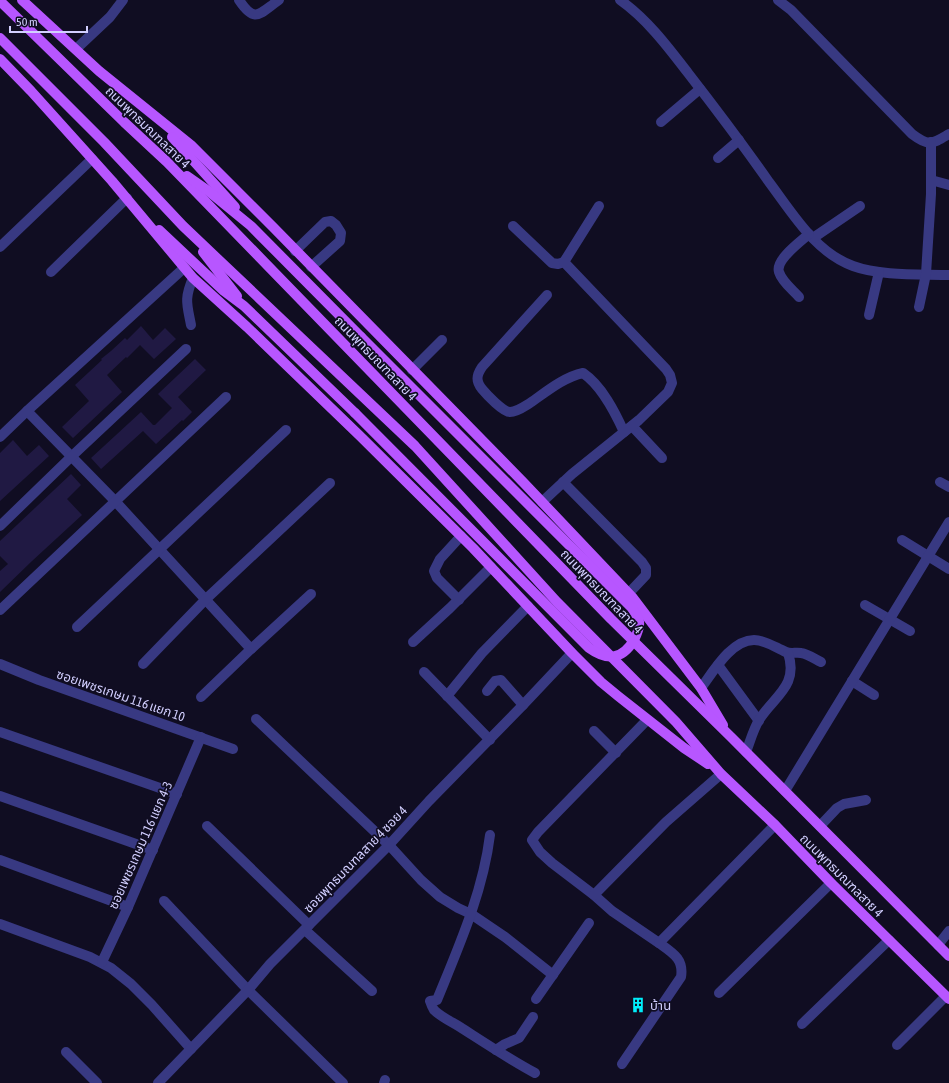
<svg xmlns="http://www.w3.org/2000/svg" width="949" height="1083" viewBox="0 0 949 1083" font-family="'Asap Condensed','Noto Sans Thai',sans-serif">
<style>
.building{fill:#201943}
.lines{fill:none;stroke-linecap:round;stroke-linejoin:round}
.minor{stroke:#383982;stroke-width:10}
.major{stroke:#b756ff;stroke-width:10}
.major-bridge{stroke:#b756ff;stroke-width:10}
.labels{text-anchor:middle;stroke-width:3.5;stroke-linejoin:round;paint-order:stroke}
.street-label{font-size:13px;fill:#d2cfff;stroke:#100d22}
.poi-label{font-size:13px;fill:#d2cfff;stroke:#100d22;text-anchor:start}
</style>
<rect width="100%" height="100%" fill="#100d22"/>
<g class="building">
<path d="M141,326L153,340L165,328L176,339L154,359L140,345L127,358L126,357L107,375L122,392L73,438L62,427L89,401L75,385L102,360L101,359L111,351L125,338L127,340Z"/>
<path d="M195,359L206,370L178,397L192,412L183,421L182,420L156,444L143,431L101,469L91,458L141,412L153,425H155L172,408L158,394Z"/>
<path d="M13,440L27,456L39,445L49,456L0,501V453Z"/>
<path d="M71,474L81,485L67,499L82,515L32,561L0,592V571L8,564L0,556V541Z"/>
</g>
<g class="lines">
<g class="minor">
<path d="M239,0C255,24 259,14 279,0"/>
<path d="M620,0C647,19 668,47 688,73C716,109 743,145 769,182C793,214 815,252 853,266C880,276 920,274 949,275"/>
<path d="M778,0L791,10L912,134C929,147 932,144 949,134"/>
<path d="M76,49L110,17L123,0"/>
<path d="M661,122L700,89"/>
<path d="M718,158L739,140"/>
<path d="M931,180L949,185"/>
<path d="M513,226L552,263L558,264L564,262"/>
<path d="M813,238L860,206"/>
<path d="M0,247L92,159"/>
<path d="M295,251L325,222L331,221L336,225L341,233L340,241L311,267"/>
<path d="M51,272L127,198"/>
<path d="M547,295L482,367C476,376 476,381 482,389C487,395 503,412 510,412C517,412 525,406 530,403C546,392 564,377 583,373C602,386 615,412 624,432"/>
<path d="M799,297C793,290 782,282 779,272C775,260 800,242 809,234"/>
<path d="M919,307L926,274L931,194V142"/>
<path d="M869,315L879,272"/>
<path d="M191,325C187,304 184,299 193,278"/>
<path d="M412,370L442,340"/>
<path d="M27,411L115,501L251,649"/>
<path d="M632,426L662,458"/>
<path d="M0,437L27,411L184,268"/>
<path d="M563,482L642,562L646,568V575L629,593"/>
<path d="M940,482L949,487"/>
<path d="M542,502L572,474L639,420L668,392L672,383L670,375L666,369L564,262L599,206"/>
<path d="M0,526L71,457L186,349"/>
<path d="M902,540L949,569"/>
<path d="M459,600L437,578L434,571L440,559L461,536"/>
<path d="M865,605L910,631"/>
<path d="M0,610L226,397"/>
<path d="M77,627L286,430"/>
<path d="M413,642L450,608L491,567"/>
<path d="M0,664L39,680L233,749"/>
<path d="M143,664L206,599L330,483"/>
<path d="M718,665L759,721"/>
<path d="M424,672L490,740"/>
<path d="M852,681L874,695"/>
<path d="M701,688C713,672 731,640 754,640C766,640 776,648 786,652C791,654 796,652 801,653C808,654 815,659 821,662"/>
<path d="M487,691L495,681L501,680L523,705"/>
<path d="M447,696L482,653L528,606"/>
<path d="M201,697L251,649L311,594"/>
<path d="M256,719L389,845L421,880L440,897L458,908L471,914L505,937L553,975"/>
<path d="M647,720L538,832L532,840L540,852L552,863L594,895L612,911L659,943"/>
<path d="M594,731L616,753"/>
<path d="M0,732L177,794"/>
<path d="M746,752C750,742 753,730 759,720C774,696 799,686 788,653"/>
<path d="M785,791L949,522"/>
<path d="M0,796L153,850"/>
<path d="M207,826L309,925"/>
<path d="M820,826L837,808L844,804L866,800"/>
<path d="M490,835C483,892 459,946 437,1000L430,1001C431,1004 432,1007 434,1010C441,1017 452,1022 460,1027C485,1043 509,1059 535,1073"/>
<path d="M0,860L128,907"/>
<path d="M594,895L666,822L721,774"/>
<path d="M164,901L248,990L343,1083"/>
<path d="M0,924L90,957L111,968L131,984L152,1005L191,1049"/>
<path d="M305,930L372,991"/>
<path d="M938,945L949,931"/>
<path d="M102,962L128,907L201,737"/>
<path d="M719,993L831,883"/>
<path d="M536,999L589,923"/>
<path d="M802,1024L889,940"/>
<path d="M897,1045L946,996"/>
<path d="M496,1050L505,1044L519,1038L533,1017"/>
<path d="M66,1052L97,1083"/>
<path d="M622,1064L681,977C684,959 673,953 659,943L775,825"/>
<path d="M158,1083L248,990L270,964L389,845L429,801L523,705L572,653"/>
<path d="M384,1083L385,1080"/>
</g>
<g class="major">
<path d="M22,0L99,71L192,146L273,227L523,482L633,598L701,688L723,725"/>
<path d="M0,1L124,122L167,162L611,619L731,737L949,956"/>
<path d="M0,38L104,142L183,226L415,446L557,602L676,722L721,774L775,825L831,883L949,999"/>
<path d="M0,59L31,91L112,181L193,278L247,327L359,435L473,548L572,653L601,682L618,696L684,748L708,764"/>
<path d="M172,137L235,207"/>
<path d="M187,176L207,190L251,226L361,337"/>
<path d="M159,230L224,291L244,306L355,413"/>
<path d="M203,252L237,296"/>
</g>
<path class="major-bridge" d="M355,413L589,648C607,661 622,660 634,640C636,636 640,627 639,622C639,618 634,612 632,608L361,337"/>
</g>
<defs>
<g id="building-bare" transform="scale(1.2)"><path d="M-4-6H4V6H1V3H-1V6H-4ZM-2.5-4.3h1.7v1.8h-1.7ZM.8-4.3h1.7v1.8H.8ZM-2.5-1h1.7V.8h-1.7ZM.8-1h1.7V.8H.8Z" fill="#00eefa" stroke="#100d22" stroke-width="2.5" paint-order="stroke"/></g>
</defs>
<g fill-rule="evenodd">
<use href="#building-bare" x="638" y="1005"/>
</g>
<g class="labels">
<g class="street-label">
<text transform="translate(148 127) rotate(44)" y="5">ถนนพุทธมณฑลสาย 4</text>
<text transform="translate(376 358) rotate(46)" y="5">ถนนพุทธมณฑลสาย 4</text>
<text transform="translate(602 591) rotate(46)" y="5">ถนนพุทธมณฑลสาย 4</text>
<text transform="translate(121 695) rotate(19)" y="5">ซอยเพชรเกษม 116 แยก 10</text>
<text transform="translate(140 845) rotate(-66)" y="5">ซอยเพชรเกษม 116 แยก 4-3</text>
<text transform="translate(355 859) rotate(-46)" y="5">ซอยพุทธมณฑลสาย 4 ซอย 4</text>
<text transform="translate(842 875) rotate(45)" y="5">ถนนพุทธมณฑลสาย 4</text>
</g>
<g class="poi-label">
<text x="650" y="1010">บ้าน</text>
</g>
</g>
<path d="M10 26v6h77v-6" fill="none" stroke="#d2cfff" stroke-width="2"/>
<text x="16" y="26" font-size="12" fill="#d2cfff" stroke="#100d22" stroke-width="3" paint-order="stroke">50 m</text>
</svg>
